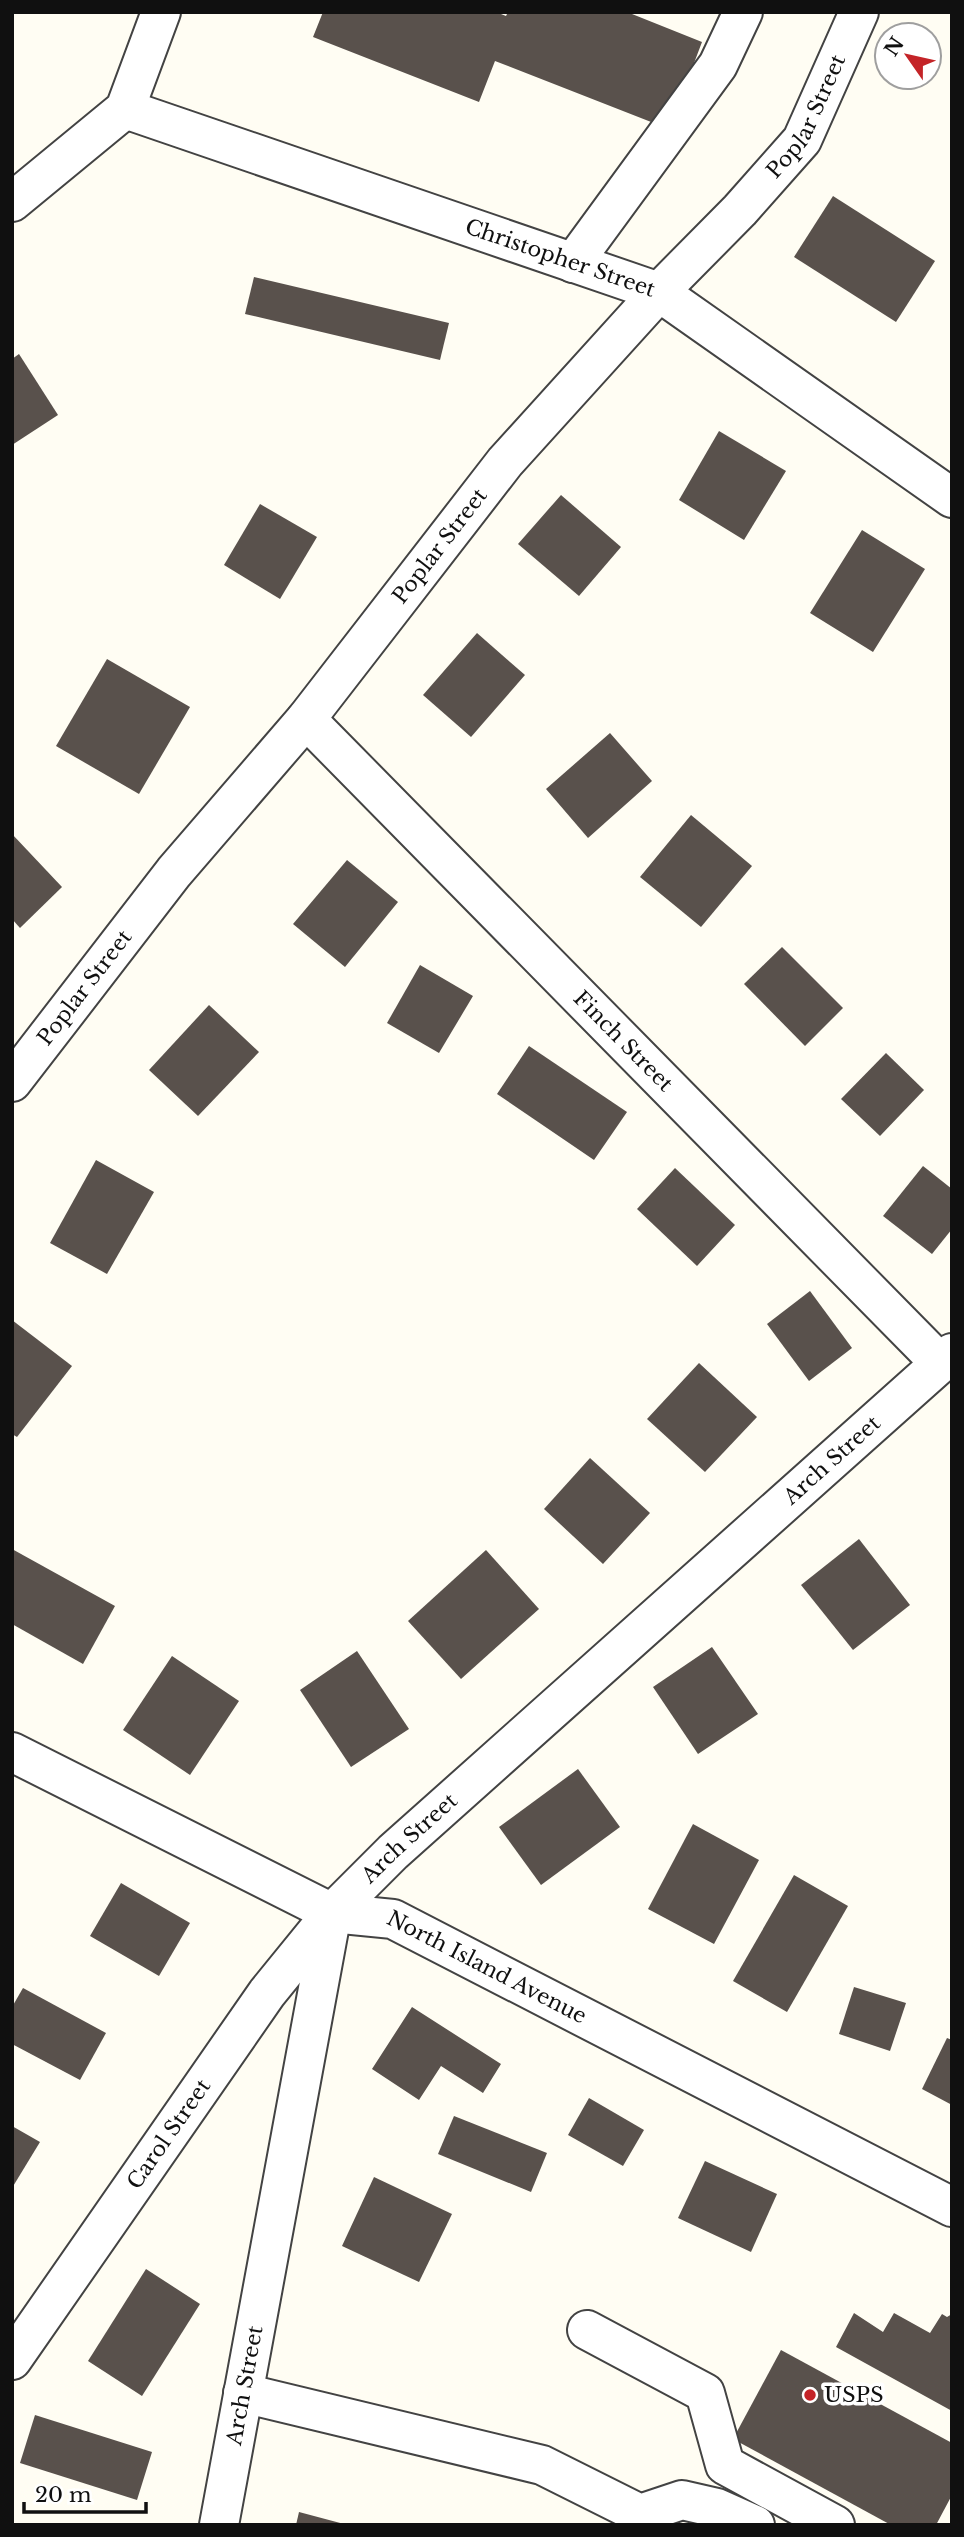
<svg xmlns="http://www.w3.org/2000/svg" width="964" height="2537" viewBox="0 0 964 2537" font-family="'Libre Baskerville',serif">
<style>
.building{fill:#59514c}
.lines{fill:none;stroke-linecap:round;stroke-linejoin:round}
.minor-casing{stroke:#434343;stroke-width:42}
.minor{stroke:#fff;stroke-width:38}
.poi-dot{fill:#c42428;stroke:#fff;stroke-width:2.5}
.labels{text-anchor:middle;stroke-width:7;stroke-linejoin:round;paint-order:stroke}
.street-label{font-size:21px;fill:#101010;stroke:#fff}
.poi-label{font-size:21px;fill:#101010;stroke:#fff;text-anchor:start}
</style>
<rect width="100%" height="100%" fill="#fffdf3"/>
<g class="building">
<path d="M323,12H496L506,16L508,12H627L702,42L669,129L495,61L479,102L313,37Z"/>
<path d="M833,196L935,261L896,322L794,257Z"/>
<path d="M254,277L449,323L440,360L245,314Z"/>
<path d="M19,354L58,415L12,445V359Z"/>
<path d="M719,431L786,471L744,540L679,500Z"/>
<path d="M561,495L621,547L579,596L518,544Z"/>
<path d="M260,504L317,537L280,599L224,565Z"/>
<path d="M862,530L925,569L873,652L810,613Z"/>
<path d="M477,633L525,675L471,737L423,695Z"/>
<path d="M107,659L190,707L139,794L56,746Z"/>
<path d="M610,733L652,781L588,838L546,789Z"/>
<path d="M691,815L752,866L701,927L640,877Z"/>
<path d="M12,834L62,887L20,928L12,919Z"/>
<path d="M347,860L398,902L345,967L293,924Z"/>
<path d="M782,947L843,1008L805,1046L744,984Z"/>
<path d="M420,965L473,996L439,1053L387,1023Z"/>
<path d="M209,1005L259,1052L198,1116L149,1070Z"/>
<path d="M529,1046L627,1112L594,1160L497,1094Z"/>
<path d="M886,1053L924,1090L880,1136L841,1099Z"/>
<path d="M96,1160L154,1192L107,1274L50,1243Z"/>
<path d="M923,1166L952,1189V1229L932,1254L883,1216Z"/>
<path d="M675,1168L735,1225L697,1266L637,1209Z"/>
<path d="M810,1291L852,1348L809,1381L767,1324Z"/>
<path d="M12,1320L72,1366L17,1437L12,1434Z"/>
<path d="M699,1363L757,1417L705,1472L647,1419Z"/>
<path d="M590,1458L650,1513L603,1564L544,1509Z"/>
<path d="M859,1539L910,1605L853,1650L801,1585Z"/>
<path d="M12,1549L115,1606L83,1664L12,1624Z"/>
<path d="M486,1550L539,1609L461,1679L408,1621Z"/>
<path d="M712,1647L758,1714L698,1754L653,1687Z"/>
<path d="M357,1651L409,1729L351,1767L300,1690Z"/>
<path d="M172,1656L239,1701L190,1775L123,1730Z"/>
<path d="M578,1769L620,1827L541,1885L499,1827Z"/>
<path d="M693,1824L759,1860L714,1944L648,1909Z"/>
<path d="M794,1875L848,1906L787,2012L733,1981Z"/>
<path d="M121,1883L190,1923L159,1976L90,1936Z"/>
<path d="M854,1987L906,2003L890,2051L839,2034Z"/>
<path d="M23,1988L106,2033L80,2080L12,2044V2007Z"/>
<path d="M412,2007L501,2064L483,2093L441,2066L419,2100L372,2069Z"/>
<path d="M947,2038L952,2040V2105L922,2089Z"/>
<path d="M589,2098L644,2130L623,2166L568,2135Z"/>
<path d="M454,2116L547,2153L531,2192L438,2154Z"/>
<path d="M12,2126L40,2142L12,2188Z"/>
<path d="M705,2161L777,2194L751,2252L678,2218Z"/>
<path d="M374,2177L452,2214L419,2282L342,2246Z"/>
<path d="M146,2269L200,2304L142,2396L88,2361Z"/>
<path d="M854,2313L883,2332L894,2313L930,2333L942,2314L947,2317L952,2314V2411L836,2347Z"/>
<path d="M781,2350L952,2443V2495L936,2525H891L733,2439Z"/>
<path d="M35,2415L152,2452L137,2500L20,2463Z"/>
<path d="M299,2512L344,2524V2525H296Z"/>
</g>
<g class="lines">
<g class="minor-casing">
<g id="minor">
<path id="s1" d="M125,109L659,292L952,498"/>
<path d="M12,202L125,109L161,12"/>
<path d="M573,263L718,65L743,12"/>
<path id="s2" d="M306,719L940,1363"/>
<path id="s3" d="M12,1082L174,872L306,719L505,462L659,292L740,210L802,140L859,12"/>
<path id="s4" d="M12,1752L332,1913L393,1919L952,2207"/>
<path d="M587,2330L705,2393L725,2465L835,2525"/>
<path id="s5" d="M12,2360L267,1993L328,1918"/>
<path d="M243,2393L542,2465L640,2514L682,2500L717,2508L755,2525"/>
<path id="s6" d="M219,2525L332,1913L393,1852L952,1353"/>
</g>
</g>
<use href="#minor" class="minor"/>
</g>
<circle class="poi-dot" cx="810" cy="2395" r="7"/>
<g class="labels">
<g class="street-label">
<text dy="7" stroke="none"><textPath href="#s3" startOffset="1253">Poplar Street</textPath></text>
<text dy="7" stroke="none"><textPath href="#s1" startOffset="460">Christopher Street</textPath></text>
<text dy="7" stroke="none"><textPath href="#s3" startOffset="686">Poplar Street</textPath></text>
<text dy="7" stroke="none"><textPath href="#s3" startOffset="119">Poplar Street</textPath></text>
<text dy="7" stroke="none"><textPath href="#s2" startOffset="452">Finch Street</textPath></text>
<text dy="7" stroke="none"><textPath href="#s6" startOffset="1297">Arch Street</textPath></text>
<text dy="7" stroke="none"><textPath href="#s6" startOffset="730">Arch Street</textPath></text>
<text dy="7" stroke="none"><textPath href="#s4" startOffset="525">North Island Avenue</textPath></text>
<text dy="7" stroke="none"><textPath href="#s5" startOffset="275">Carol Street</textPath></text>
<text dy="7" stroke="none"><textPath href="#s6" startOffset="142">Arch Street</textPath></text>
</g>
<g class="poi-label">
<text x="824" y="2402">USPS</text>
</g>
</g>
<rect width="964" height="2537" fill="none" stroke="#101010" stroke-width="28"/>
<g transform="translate(908 56) rotate(304)"><circle r="33" fill="#ffffff" stroke="#9f9f9f" stroke-width="2"/>
<path d="M0-5L12 26L0 18L-12 26Z" fill="#c42428"/>
<text y="-10" font-size="19" font-weight="bold" text-anchor="middle" fill="#101010">N</text>
</g>
<path d="M24 2502v10h122v-10" fill="none" stroke="#101010" stroke-width="3.5"/>
<text x="35" y="2502" font-size="21" fill="#101010" stroke="#ffffff" stroke-width="5" paint-order="stroke">20 m</text>
</svg>
